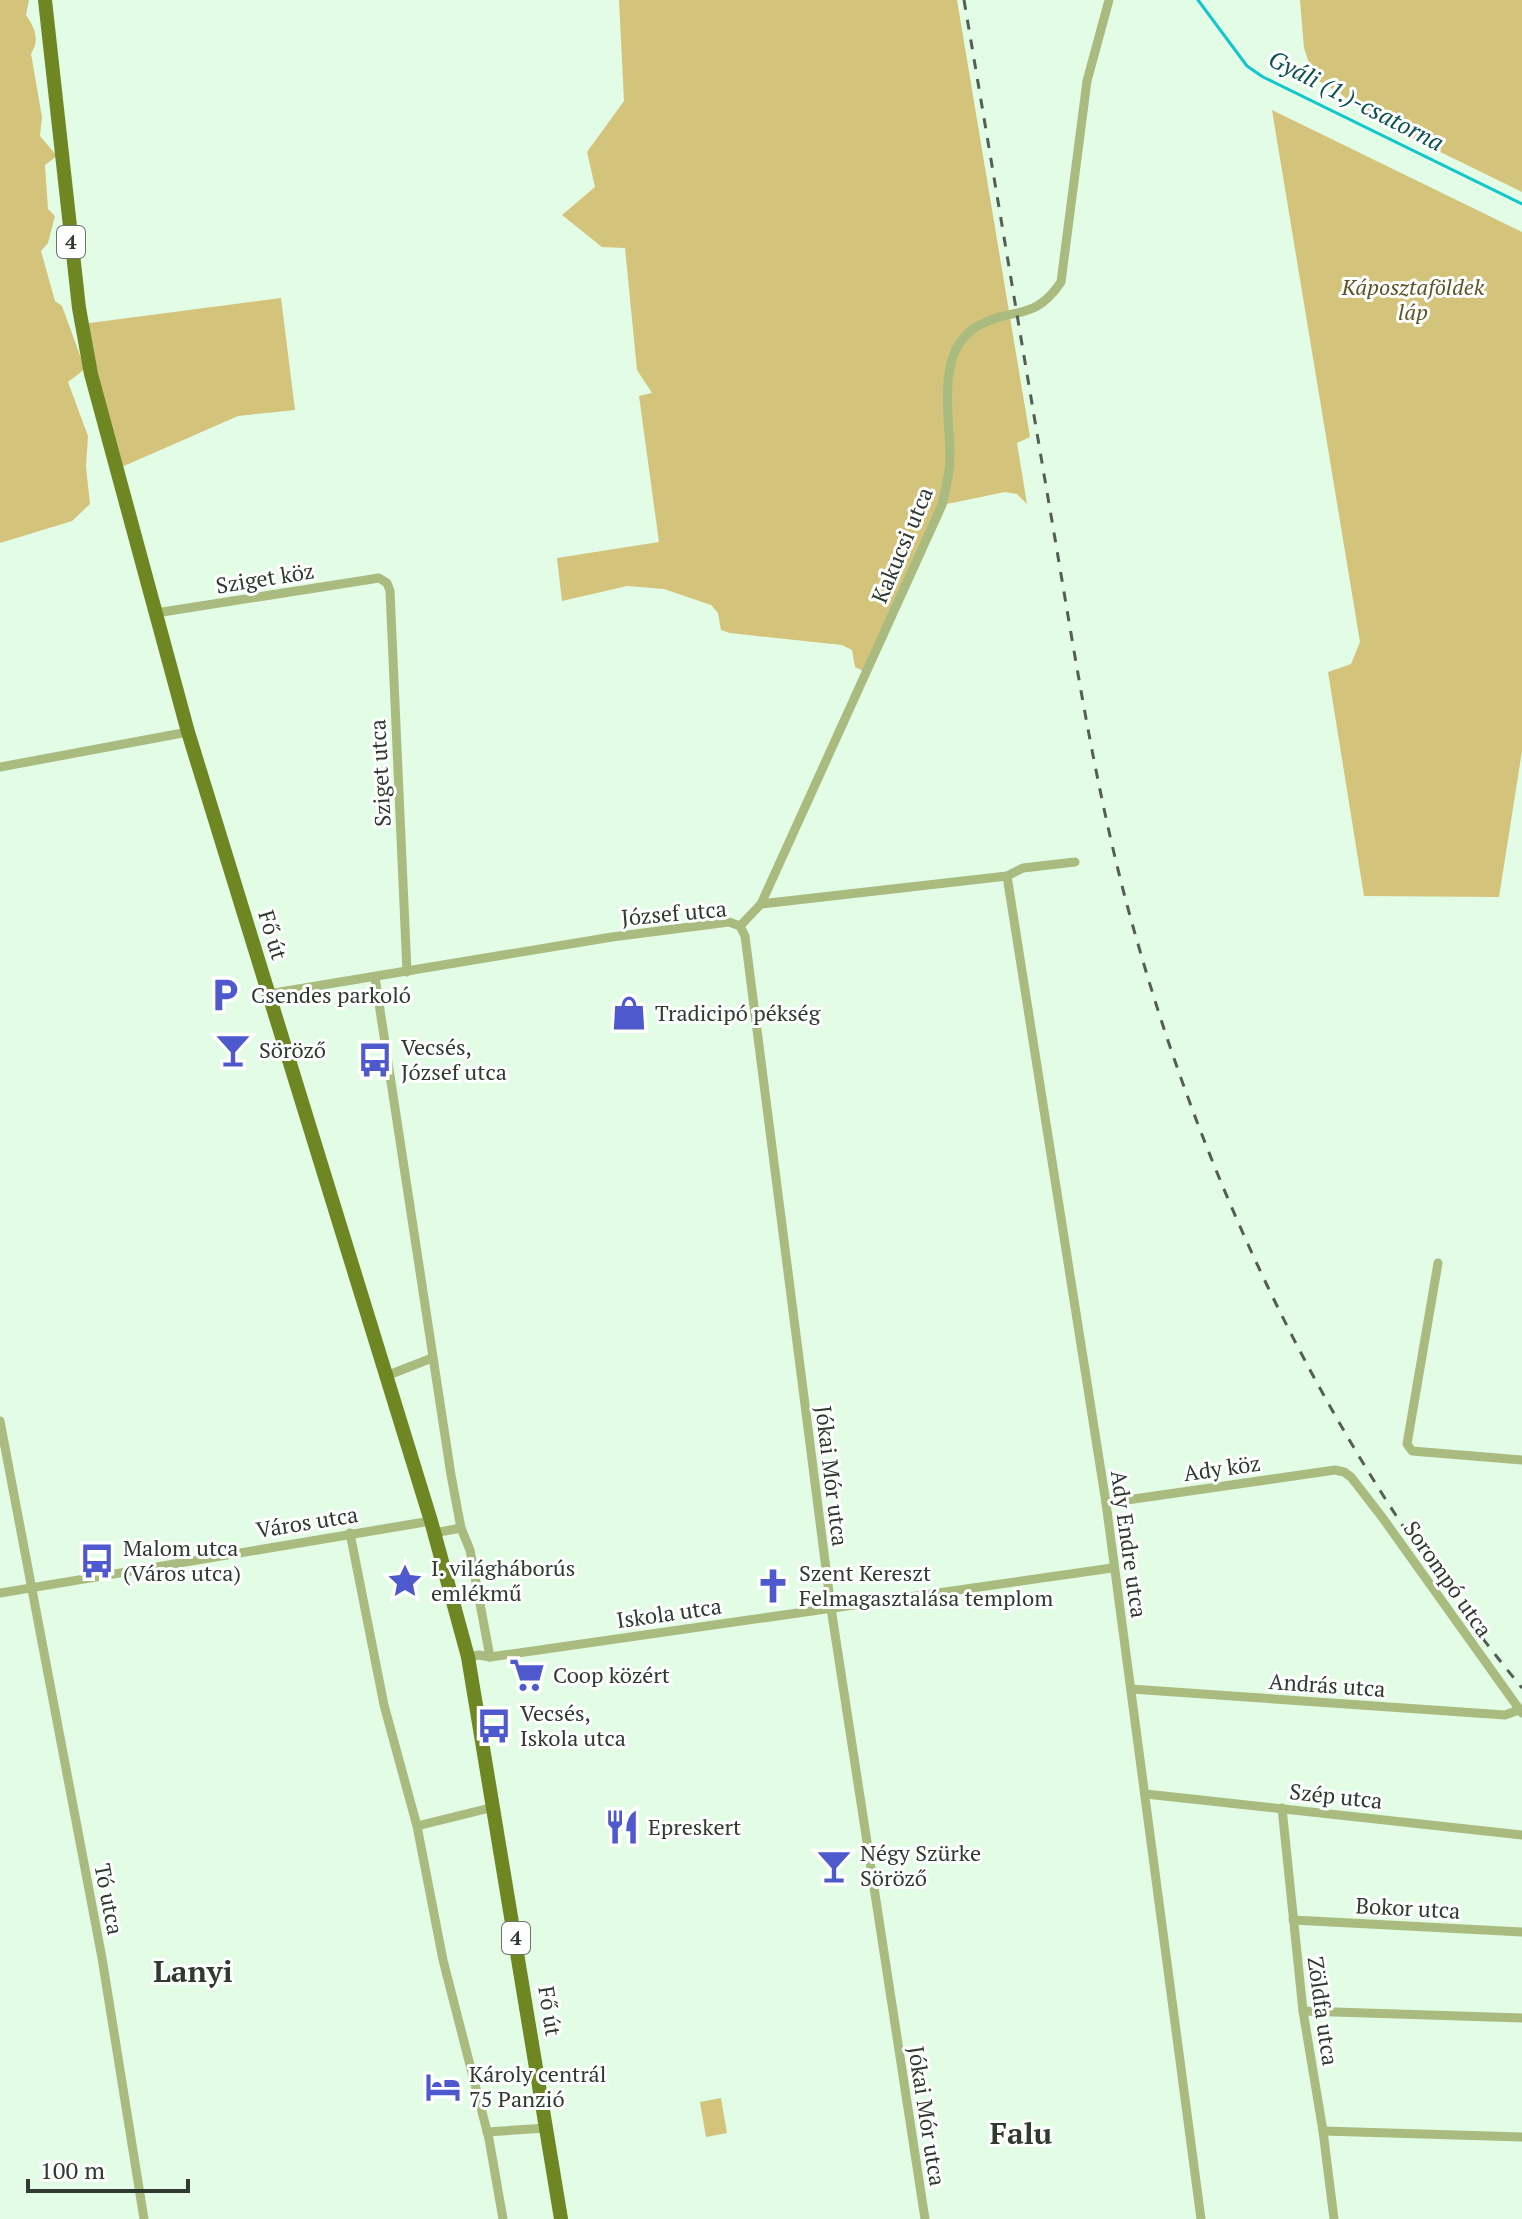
<svg xmlns="http://www.w3.org/2000/svg" width="1522" height="2219" viewBox="0 0 1522 2219" font-family="'PT Serif',serif">
<style>
.green{fill:#d3c37b}
.lines{fill:none;stroke-linecap:round;stroke-linejoin:round}
.stream{stroke:#11c6cc;stroke-width:3}
.street{stroke:#a9bb7f;stroke-width:9}
.primary{stroke:#6e8723;stroke-width:14}
.rail{stroke:#535f54;stroke-width:3;stroke-dasharray:10 10;stroke-linecap:butt}
.labels{text-anchor:middle;stroke-width:6;stroke-linejoin:round;paint-order:stroke}
.shield{fill:#fff;stroke:#6e756f;stroke-width:2}
.shield-label{font-size:20px;font-weight:bold;fill:#303a31}
.park-label{font-size:22px;font-style:italic;fill:#5d5429;stroke:#fff}
.street-label{font-size:22px;fill:#303a31;stroke:#fff}
.poi-label{font-size:22px;fill:#303a31;stroke:#fff;text-anchor:start}
.water-label{font-size:24px;font-style:italic;fill:#0e5153;stroke:#fff}
.district-label{font-size:30px;font-weight:bold;fill:#303a31;stroke:#fff}
</style>
<rect width="100%" height="100%" fill="#e3fce5"/>
<g class="green">
<path d="M0,0H29L26,15C35,28 40,40 31,54L42,117L40,136L57,156L45,165L48,209L55,216L48,243L41,251L55,301L62,306L85,369L68,382L88,436L86,467L90,504L72,521L0,543Z"/>
<path d="M619,0H957L1030,437L1017,443L1027,504L1017,494L1005,492L942,505L865,672L855,667L852,650L842,645L730,633L721,630L718,613L711,605L664,589L627,586L562,601L557,558L659,542L639,396L652,393L637,370L625,248L602,247L562,215L595,187L587,152L624,101Z"/>
<path d="M1300,0H1522V192L1369,117L1341,94L1314,78L1304,48Z"/>
<path d="M1272,110L1522,232V751L1499,897L1364,896L1328,672L1351,664L1360,642Z"/>
<path d="M281,298L295,410L238,416L117,469L82,324Z"/>
<path d="M721,2098L727,2133L706,2137L700,2102Z"/>
</g>
<g class="lines">
<path class="stream" d="M1198,0L1247,66L1263,77L1522,204"/>
<g class="street">
<path d="M156,613L379,578L387,583L390,591L407,972"/>
<path d="M0,767L188,732"/>
<path d="M1007,876L1106,1503L1201,2219"/>
<path d="M761,904L942,505C946,488 950,473 950,456C950,416 935,353 976,327C1011,306 1034,323 1061,282L1087,81L1109,0"/>
<path d="M740,926L745,936L831,1608L925,2219"/>
<path d="M375,977L451,1475L461,1528L470,1550L490,1657"/>
<path d="M268,994L612,937L729,922L740,926L761,904L1007,876L1023,868L1075,862"/>
<path d="M1438,1263L1407,1444L1412,1451L1522,1460"/>
<path d="M386,1376L432,1358"/>
<path d="M0,1421L102,1958L144,2219"/>
<path d="M1106,1503L1335,1470L1344,1472L1351,1477L1382,1517L1522,1713"/>
<path d="M350,1533L384,1705L417,1826L443,1960L489,2139L503,2219"/>
<path d="M434,1533L461,1528"/>
<path d="M0,1593L431,1521"/>
<path d="M468,1657L479,1655L490,1657L1112,1568"/>
<path d="M1131,1689L1505,1715L1519,1710"/>
<path d="M1146,1794L1522,1835"/>
<path d="M1282,1808L1303,2011L1323,2131L1334,2219"/>
<path d="M417,1826L494,1807"/>
<path d="M1293,1920L1522,1932"/>
<path d="M1303,2011L1522,2018"/>
<path d="M1323,2131L1522,2137"/>
<path d="M487,2132L546,2128"/>
</g>
<path class="primary" d="M45,0L79,308L91,374L188,732L431,1521L468,1657L561,2219"/>
<path class="rail" d="M964,0C994,176 1023,352 1053,527C1077,667 1098,808 1138,944C1215,1214 1344,1471 1522,1688"/>
</g>
<defs>
<g id="parking-bare" transform="scale(2.76)"><path d="M-3.5-5.5H1a3.5 3.5 0 0 1 0 7H-1V5.5H-3.5ZM-1-3.4V-.6H.8a1.4 1.4 0 0 0 0-2.8Z" fill="#4e59ce" stroke="#fff" stroke-width="2.5" paint-order="stroke"/></g>
<g id="shop-bare" transform="scale(2.76)"><path d="M-5-2.5h2.3a2.7 3.5 0 0 1 5.4 0H5L5.5 6h-11ZM-1.5-2.5h3a1.5 2.3 0 0 0-3 0Z" fill="#4e59ce" stroke="#fff" stroke-width="2.5" paint-order="stroke"/></g>
<g id="bar-bare" transform="scale(2.76)"><path d="M-6-5H6L.8 .8V4.5H3.5V6h-7V4.5H-.8V.8Z" fill="#4e59ce" stroke="#fff" stroke-width="2.5" paint-order="stroke"/></g>
<g id="bus-bare" transform="scale(2.76)"><path d="M-5-6H5V4H4V6H2V4H-2V6H-4V4H-5ZM-3.5-4V0h7V-4ZM-3.5 1.2v1.5H-2V1.2ZM2 1.2v1.5H3.5V1.2Z" fill="#4e59ce" stroke="#fff" stroke-width="2.5" paint-order="stroke"/></g>
<g id="sight-bare" transform="scale(2.76)"><path d="M0-6L1.8-2.2L6-1.7L2.9 1.2L3.7 5.4L0 3.3L-3.7 5.4L-2.9 1.2L-6-1.7L-1.8-2.2Z" fill="#4e59ce" stroke="#fff" stroke-width="2.5" paint-order="stroke"/></g>
<g id="church-bare" transform="scale(2.76)"><path d="M-1.2-6h2.4v3.5h3.3v2.4h-3.3V6h-2.4V-.1h-3.3v-2.4h3.3Z" fill="#4e59ce" stroke="#fff" stroke-width="2.5" paint-order="stroke"/></g>
<g id="supermarket-bare" transform="scale(2.76)"><path d="M-6-5.5h2.5l.6 2H6L4.5 2H-2.5L-4.4-4H-6ZM-1.5 3.2a1.3 1.3 0 1 0 .1 0ZM3 3.2a1.3 1.3 0 1 0 .1 0Z" fill="#4e59ce" stroke="#fff" stroke-width="2.5" paint-order="stroke"/></g>
<g id="restaurant-bare" transform="scale(2.76)"><path d="M-5-6h1v4h1v-4h1v4h1v-4h1v5L-1.5 .5V6h-2V.5L-5-1ZM5-6V6H3V1.5H1.5Q1.5-4 5-6Z" fill="#4e59ce" stroke="#fff" stroke-width="2.5" paint-order="stroke"/></g>
<g id="hotel-bare" transform="scale(2.76)"><path d="M-6-4.5h1.5V1H6V5H4.5V3h-9V5H-6ZM-4 0a1.8 1.8 0 1 1 3.6 0ZM.5 0V-2.5h3Q6-2.5 6 0Z" fill="#4e59ce" stroke="#fff" stroke-width="2.5" paint-order="stroke"/></g>
</defs>
<g fill-rule="evenodd">
<use href="#parking-bare" x="225" y="995"/>
<use href="#shop-bare" x="629" y="1013"/>
<use href="#bar-bare" x="233" y="1050"/>
<use href="#bus-bare" x="375" y="1060"/>
<use href="#bus-bare" x="97" y="1561"/>
<use href="#sight-bare" x="405" y="1581"/>
<use href="#church-bare" x="773" y="1586"/>
<use href="#supermarket-bare" x="527" y="1675"/>
<use href="#bus-bare" x="494" y="1726"/>
<use href="#restaurant-bare" x="622" y="1827"/>
<use href="#bar-bare" x="834" y="1866"/>
<use href="#hotel-bare" x="443" y="2087"/>
</g>
<g class="labels">
<g class="shield">
<rect x="57" y="226" width="28" height="32" rx="6"/>
<rect x="502" y="1922" width="28" height="32" rx="6"/>
</g>
<g class="shield-label">
<text x="71" y="249">4</text>
<text x="516" y="1945">4</text>
</g>
<g class="park-label">
<text x="1413" y="295">Káposztaföldek<tspan x="1413" dy="25">láp</tspan></text>
</g>
<g class="street-label">
<text transform="translate(902 545) rotate(-67)" y="8">Kakucsi utca</text>
<text transform="translate(265 578) rotate(-9)" y="8">Sziget köz</text>
<text transform="translate(380 773) rotate(-93)" y="8">Sziget utca</text>
<text transform="translate(674 913) rotate(-5)" y="8">József utca</text>
<text transform="translate(273 935) rotate(73)" y="8">Fő út</text>
<text transform="translate(1222 1468) rotate(-8)" y="8">Ady köz</text>
<text transform="translate(832 1476) rotate(83)" y="8">Jókai Mór utca</text>
<text transform="translate(307 1522) rotate(-9)" y="8">Város utca</text>
<text transform="translate(1129 1544) rotate(82)" y="8">Ady Endre utca</text>
<text transform="translate(1448 1579) rotate(55)" y="8">Sorompó utca</text>
<text transform="translate(669 1613) rotate(-8)" y="8">Iskola utca</text>
<text transform="translate(1327 1685) rotate(4)" y="8">András utca</text>
<text transform="translate(1336 1796) rotate(6)" y="8">Szép utca</text>
<text transform="translate(109 1899) rotate(79)" y="8">Tó utca</text>
<text transform="translate(1408 1908) rotate(3)" y="8">Bokor utca</text>
<text transform="translate(550 2011) rotate(81)" y="8">Fő út</text>
<text transform="translate(1323 2011) rotate(82)" y="8">Zöldfa utca</text>
<text transform="translate(927 2116) rotate(81)" y="8">Jókai Mór utca</text>
</g>
<g class="poi-label">
<text x="251" y="1003">Csendes parkoló</text>
<text x="655" y="1021">Tradicipó pékség</text>
<text x="401" y="1055">Vecsés,<tspan x="401" dy="25">József utca</tspan></text>
<text x="259" y="1058">Söröző</text>
<text x="123" y="1556">Malom utca<tspan x="123" dy="25">(Város utca)</tspan></text>
<text x="431" y="1576">I. világháborús<tspan x="431" dy="25">emlékmű</tspan></text>
<text x="799" y="1581">Szent Kereszt<tspan x="799" dy="25">Felmagasztalása templom</tspan></text>
<text x="553" y="1683">Coop közért</text>
<text x="520" y="1721">Vecsés,<tspan x="520" dy="25">Iskola utca</tspan></text>
<text x="648" y="1835">Epreskert</text>
<text x="860" y="1861">Négy Szürke<tspan x="860" dy="25">Söröző</tspan></text>
<text x="469" y="2082">Károly centrál<tspan x="469" dy="25">75 Panzió</tspan></text>
</g>
<g class="water-label">
<text transform="translate(1356 101) rotate(27)" y="8">Gyáli (1.)-csatorna</text>
</g>
<g class="district-label">
<text x="193" y="1982">Lanyi</text>
<text x="1021" y="2144">Falu</text>
</g>
</g>
<path d="M28 2179v12h160v-12" fill="none" stroke="#303a31" stroke-width="4"/>
<text x="40" y="2179" font-size="24" fill="#303a31" stroke="#ffffff" stroke-width="6" paint-order="stroke">100 m</text>
</svg>
